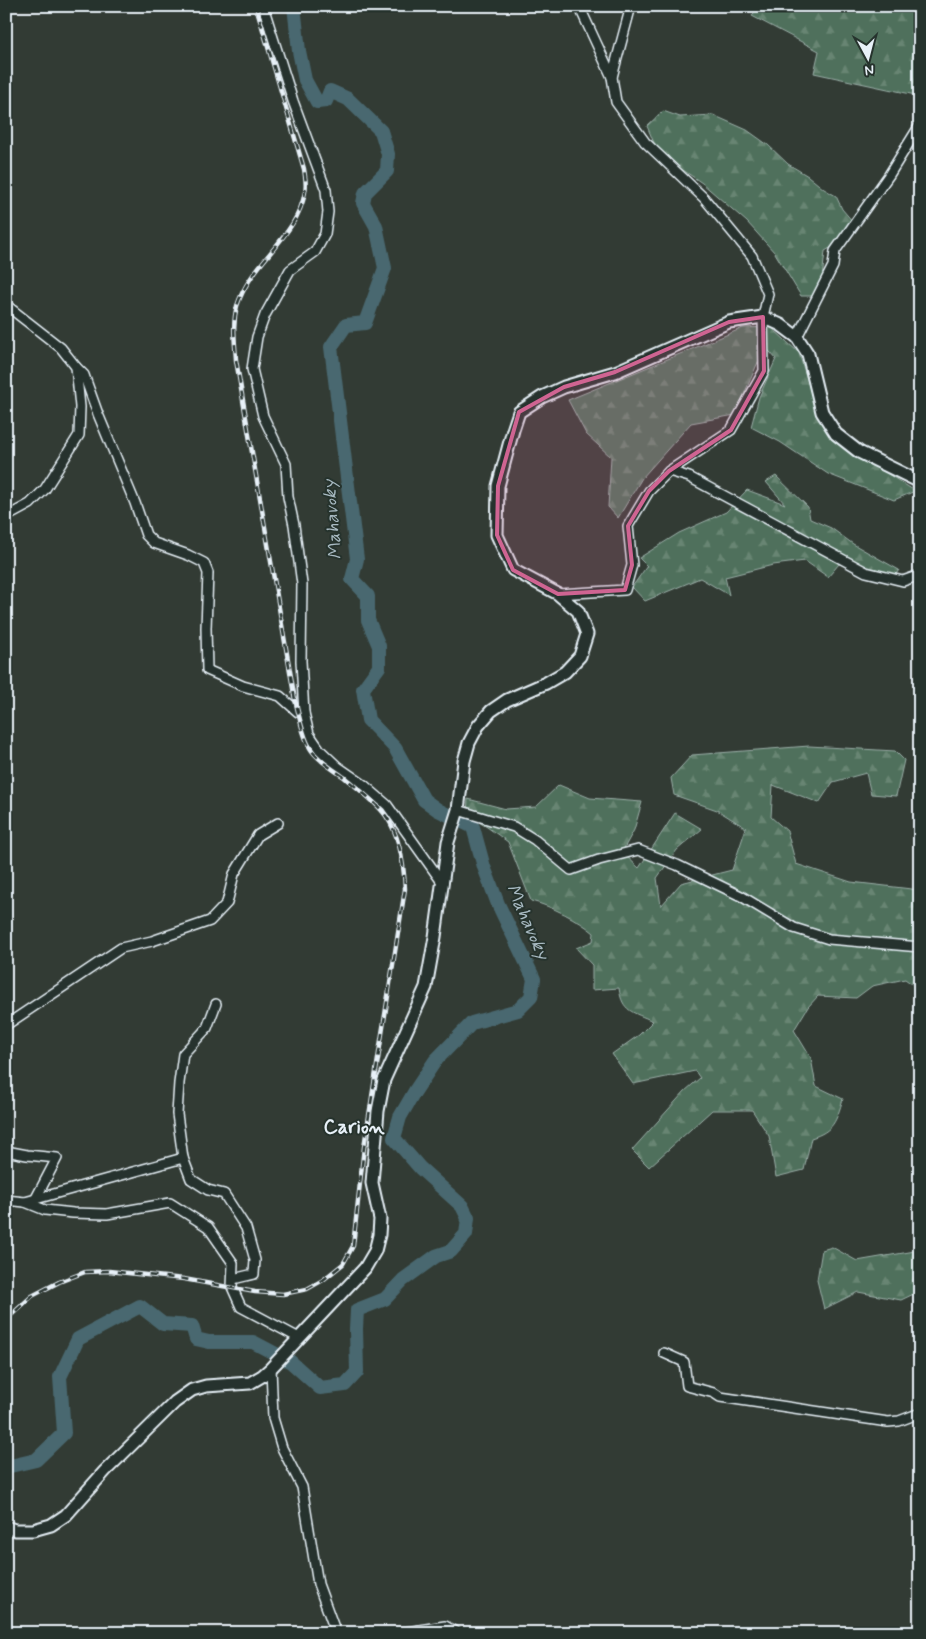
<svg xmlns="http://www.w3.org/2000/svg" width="926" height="1639" viewBox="0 0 926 1639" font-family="Mynerve,sans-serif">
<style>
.forest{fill:url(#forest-firs);stroke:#9cb0aa}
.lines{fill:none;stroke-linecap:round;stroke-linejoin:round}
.river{stroke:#496870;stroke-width:14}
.minor-casing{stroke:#e8f1f8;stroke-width:12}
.major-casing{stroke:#e8f1f8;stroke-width:15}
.minor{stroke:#26332d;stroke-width:9}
.major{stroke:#26332d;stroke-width:11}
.rail-casing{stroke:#e8f1f8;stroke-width:4.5}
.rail{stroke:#26332d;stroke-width:2.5;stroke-dasharray:8;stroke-linecap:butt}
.marked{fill:#cf6492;fill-opacity:0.2;stroke:#cf6492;stroke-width:4;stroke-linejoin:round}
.labels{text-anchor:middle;stroke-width:4;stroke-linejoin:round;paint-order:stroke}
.water-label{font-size:19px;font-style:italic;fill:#a8bac2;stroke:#26332d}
.quarter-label{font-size:20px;font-weight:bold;fill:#e8f1f8;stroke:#26332d}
</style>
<defs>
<pattern id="forest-firs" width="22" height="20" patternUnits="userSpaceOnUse" patternTransform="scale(1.25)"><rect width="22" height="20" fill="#4f705b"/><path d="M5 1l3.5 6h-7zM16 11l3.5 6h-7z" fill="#688573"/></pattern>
</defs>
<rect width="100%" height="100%" fill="#323b34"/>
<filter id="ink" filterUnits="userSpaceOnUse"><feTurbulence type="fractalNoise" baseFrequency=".02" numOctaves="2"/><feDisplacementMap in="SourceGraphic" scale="10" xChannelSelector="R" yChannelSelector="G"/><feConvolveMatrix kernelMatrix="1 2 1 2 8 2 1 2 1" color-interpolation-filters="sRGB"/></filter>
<g filter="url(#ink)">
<g class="forest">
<path d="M758,6H920V96L814,73L819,51L752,16Z"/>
<path d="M663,111L680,117L713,115L747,130L768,145L788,164L808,176L824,189L836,196L842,209L853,222L837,244L825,251L822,279L815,296H801L775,253L747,222L702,183L658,153L647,126Z"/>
<path d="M771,327L799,353L818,416L835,441L915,491L894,500L828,474L780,442L751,427L759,397L776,359L765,346L735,415L691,423L642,478L618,518L608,507L611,457L586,434L568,400L743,328Z"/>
<path d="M776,476L808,507L810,519L831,528L853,544L899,570L893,578L839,564L828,577L805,561L773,565L725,577L729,595L700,578L645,601L632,587L647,566L639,558L679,533L726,512L747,490L785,504L766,482Z"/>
<path d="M809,746L895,751L904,760L896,796L871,794L866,773L833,782L819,803L773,785L771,817L787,831L796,864L851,882L920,890V990L905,979L872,986L856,998L818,996L808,1007L794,1030L811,1058L816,1086L843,1099C836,1121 834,1131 811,1138L804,1170L776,1177L769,1136L752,1110H712L649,1167L632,1150L685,1091L700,1078L695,1071L633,1084L612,1054L639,1035L653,1021C633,1012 622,1012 619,988L592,990V965L576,948L593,941L594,933C579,920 551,906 531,901L508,842L487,827L467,815L468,799L506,809L536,807L559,785L590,798L642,802L634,830L622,852L639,868L675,813L702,829L677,850L657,878L661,906L681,883L732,870L746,828L717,810L674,795L671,778L692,755Z"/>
<path d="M920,1232V1291L901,1300L858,1292L824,1309L817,1280L822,1250L832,1247L857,1261L915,1251Z"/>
</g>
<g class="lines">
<path class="river" d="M6,1467L36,1460L64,1433L60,1377L78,1339L140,1306L163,1324L192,1326L196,1339L209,1342H253L291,1362L320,1388L345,1385L357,1372L356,1329L357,1310L385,1299L403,1280L436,1256L451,1251L466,1234L468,1218L462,1206L420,1168L394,1138L400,1117L415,1091L435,1061L472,1023L518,1010L531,997L534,979L498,904L484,867L473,827L438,810L424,800L395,748L368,720L363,689L379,667V646L368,620V596L352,579L357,559L331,347L346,325L365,323L385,268L376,226L363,203L365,193L387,171L388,154L381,131L348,99L330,91L326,101L317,102L305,80L299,51L294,6"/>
<g class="minor-casing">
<g id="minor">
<path d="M263,6L293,101L326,190L328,212L325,234L315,252L290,270L265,315L257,337L252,369L263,416L286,464L288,497L294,525L302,584L301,661L304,713L309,734L320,750L338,767L364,785L387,805L442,882"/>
<path d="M579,6L612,77"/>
<path d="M6,305L61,348L76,367L80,407L79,435L45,489L30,504L6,517"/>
<path d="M797,337L833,266L835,251L889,175L920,125"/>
<path d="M76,367L84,375L98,414L135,503L146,535L154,543L188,555L204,563L208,573L206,628L207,670L243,686L280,696L298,712L304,713"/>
<path d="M669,471L689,477L866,572L903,581L920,575"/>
<path d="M558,594L625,590L632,565L628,526L649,491L669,471L731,430L764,371L763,317L768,294L752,256L704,198L645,142L616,102L612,77L631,6"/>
<path d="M458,810L514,827L535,840L571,870L599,860L638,850L677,865L741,896L794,928L829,939L920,947"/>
<path d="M6,1025L121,948L152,941L210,921L227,903L234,874L258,835L278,823"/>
<path d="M6,1151L27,1155L57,1158L35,1200"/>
<path d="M183,1158L177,1114L179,1083L183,1054L207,1028L216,1004"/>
<path d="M6,1200L25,1202L45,1210L73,1213L107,1214L170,1203L208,1227L233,1263L232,1287L241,1307L299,1338"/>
<path d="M25,1202L183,1158L191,1179L208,1190L224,1194L246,1228L255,1260L254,1274L233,1279"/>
<path d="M664,1353L684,1362L687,1386L714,1393L720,1397L888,1422L899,1421L920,1413"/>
<path d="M271,1368L273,1418L282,1448L302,1487L318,1584L336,1633"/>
<path d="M400,1633L445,1626L457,1633"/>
</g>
</g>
<g class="major-casing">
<path id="major" d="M6,1527L15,1530H33L51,1525L66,1515L105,1471L175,1402L192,1390L206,1386L250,1383L262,1376L271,1368L365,1268L375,1251L379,1235L380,1219L372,1183L378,1111L384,1080L426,987L435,937L448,842L458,810L464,761L469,743L478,726L491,711L507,700L546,683L565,672L580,656L587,634L578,611L558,594L513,570L497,535L498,486L513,430L519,412L542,397L564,387L615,372L729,322L763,317L781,325L797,337L808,354L822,412L836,434L859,452L920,482"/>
</g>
<use href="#minor" class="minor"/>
<use href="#major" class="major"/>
<g class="rail-casing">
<path id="rail" d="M6,1323L9,1317L32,1296L59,1282L85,1272L109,1271L184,1279L255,1292L283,1294L307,1289L323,1280L343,1264L353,1246L364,1147L405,889C404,866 400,836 386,816C376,802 357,788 344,777C333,769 320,762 312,751C303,739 299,714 295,700L236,360C235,342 232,324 237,306C251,261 297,238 305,192C307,185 305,176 304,169L256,6"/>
</g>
<use href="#rail" class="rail"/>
</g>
</g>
<path class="marked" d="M763,317L764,371L731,430L669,471L649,491L628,526L632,565L625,590L558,594L513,570L497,535L498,486L519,412L564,387L615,372L729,322Z"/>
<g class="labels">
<g class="water-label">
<text transform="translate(331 520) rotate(-95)" y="7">Mahavoky</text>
<text transform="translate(529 921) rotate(66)" y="7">Mahavoky</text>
</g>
<g class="quarter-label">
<text x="354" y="1133">Carion</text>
</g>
</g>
<rect width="926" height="1639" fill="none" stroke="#26332d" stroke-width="25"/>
<rect x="12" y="12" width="901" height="1614" fill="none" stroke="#e8f1f8" stroke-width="2" filter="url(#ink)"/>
<g transform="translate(868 58) rotate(173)" stroke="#26332d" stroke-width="4" paint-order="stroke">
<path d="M0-4L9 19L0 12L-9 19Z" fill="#e8f1f8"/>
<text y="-8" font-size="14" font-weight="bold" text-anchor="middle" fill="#e8f1f8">N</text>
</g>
</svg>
